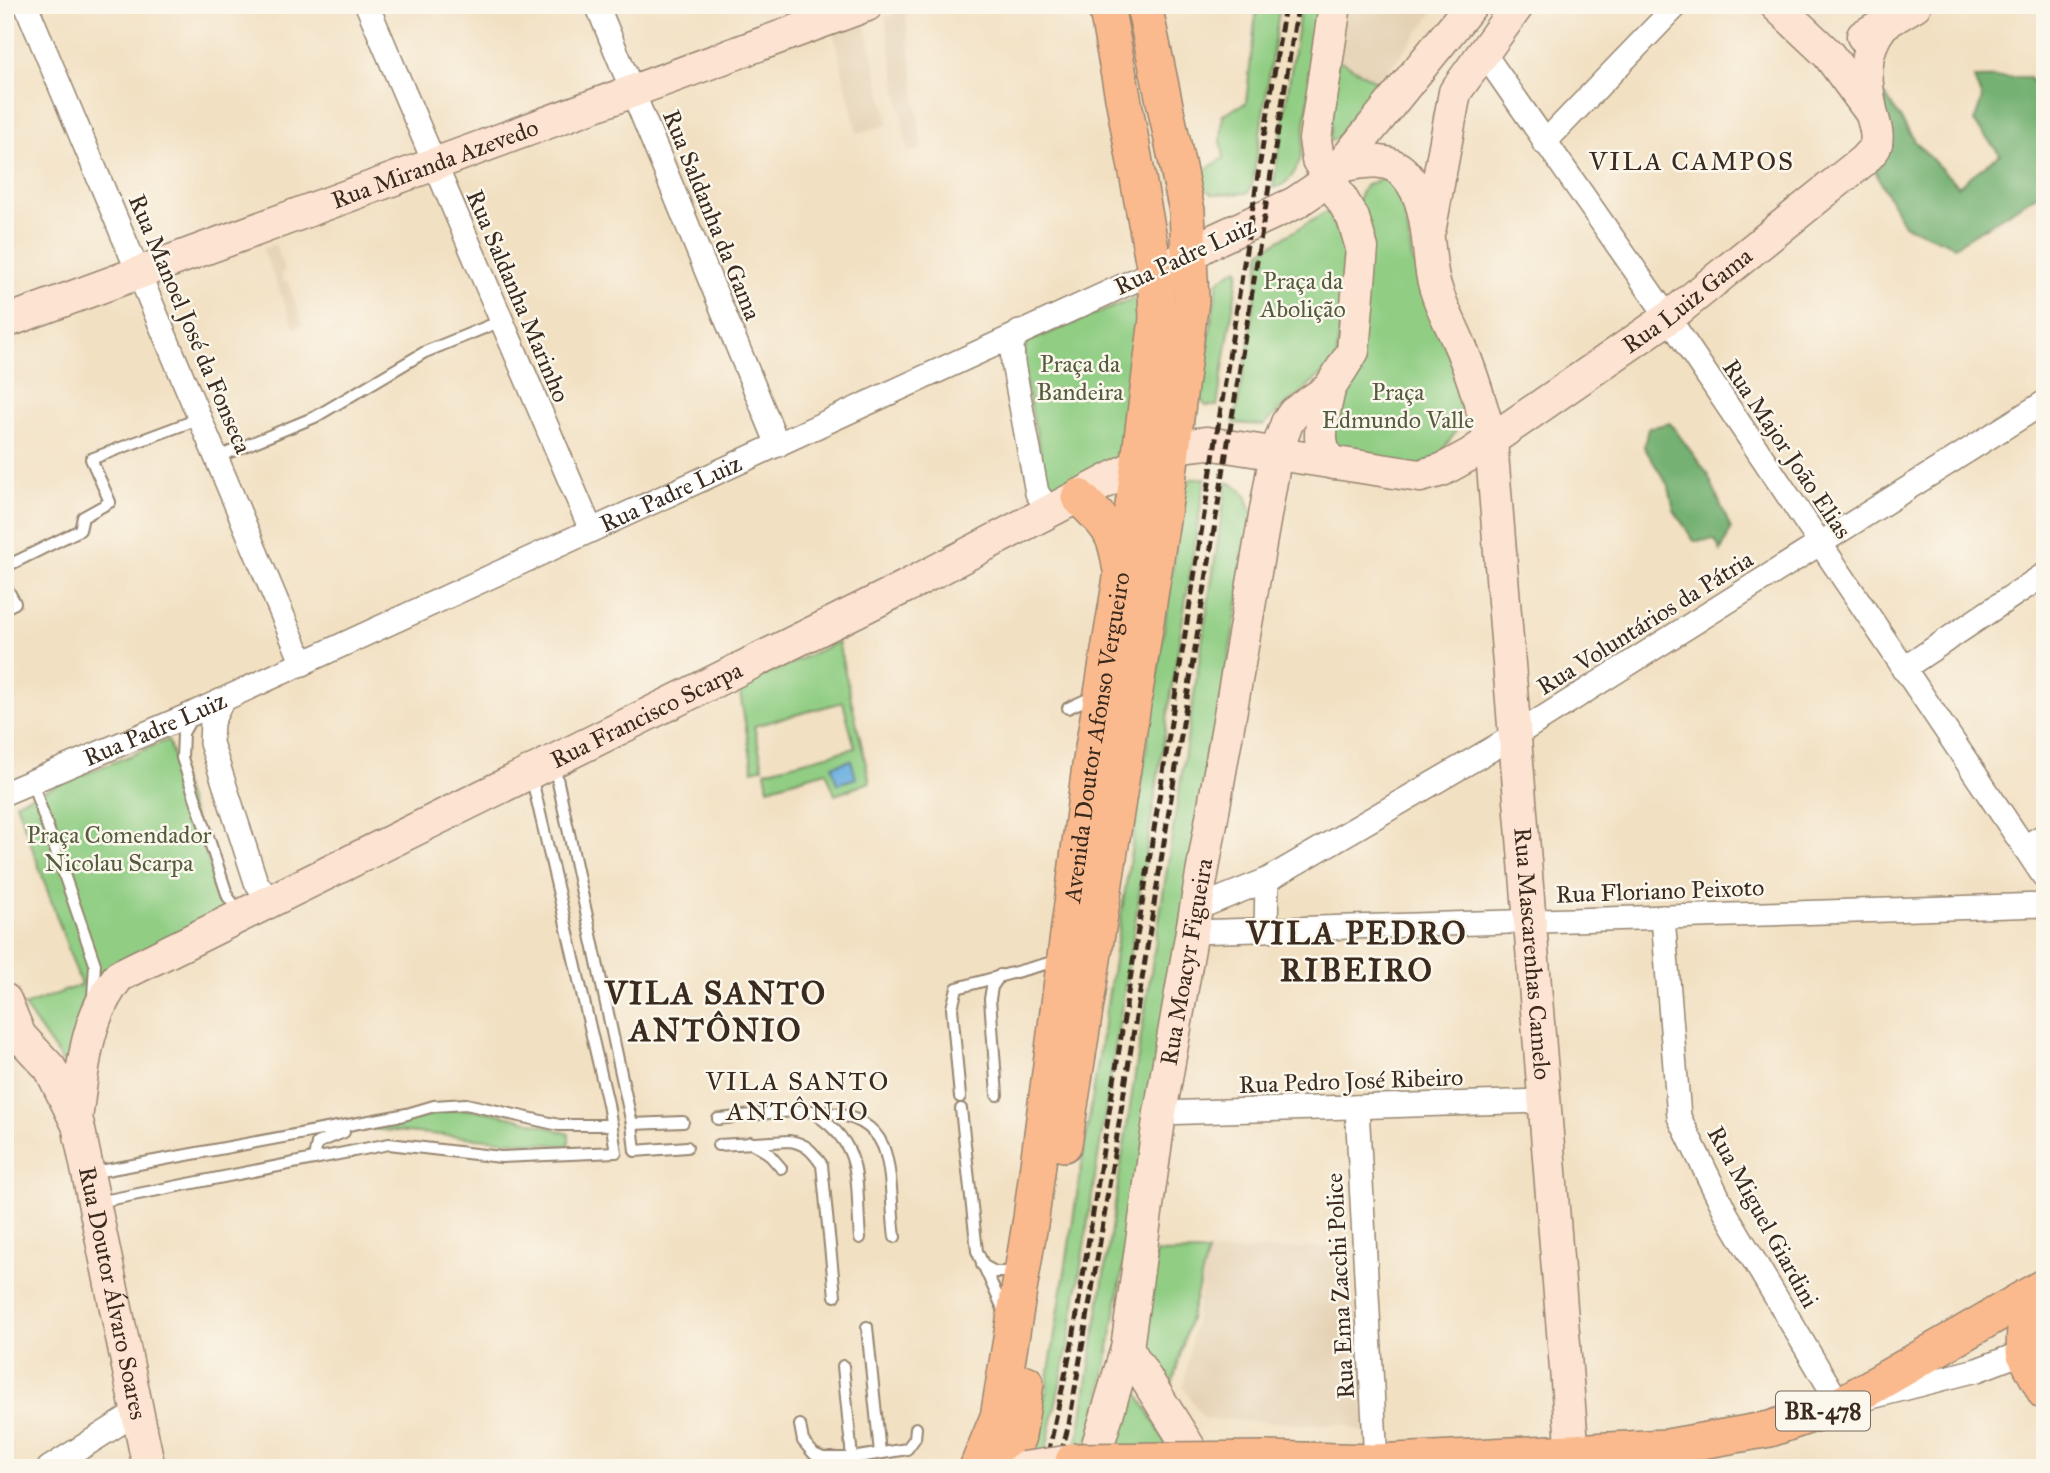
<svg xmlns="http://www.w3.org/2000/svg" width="2050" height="1473" viewBox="0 0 2050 1473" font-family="'IM FELL Great Primer',serif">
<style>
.built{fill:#e5d1b4}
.green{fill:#91ce84;stroke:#667c51;stroke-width:2}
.forest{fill:#74b172;stroke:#586e48;stroke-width:2}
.water{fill:#6bafe0;stroke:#536c7f;stroke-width:2}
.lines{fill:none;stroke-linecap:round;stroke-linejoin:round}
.lane-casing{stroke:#968570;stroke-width:14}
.street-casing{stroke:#968570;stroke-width:26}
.secondary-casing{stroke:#968570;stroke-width:35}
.primary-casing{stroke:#968570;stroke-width:38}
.lane{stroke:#fff;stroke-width:10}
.street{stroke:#fff;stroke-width:23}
.secondary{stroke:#fde3d1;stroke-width:32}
.primary{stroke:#fbba8d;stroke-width:35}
.rail{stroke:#3b2a1e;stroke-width:5;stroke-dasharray:10 5;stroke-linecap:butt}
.secondary-bridge-casing{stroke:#968570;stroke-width:35;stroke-linecap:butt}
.primary-bridge-casing{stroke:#968570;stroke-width:38;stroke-linecap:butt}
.secondary-bridge{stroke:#fde3d1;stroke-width:32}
.primary-bridge{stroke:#fbba8d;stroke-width:35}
.labels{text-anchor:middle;stroke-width:5;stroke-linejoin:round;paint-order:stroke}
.shield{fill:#fbf7ec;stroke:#75685c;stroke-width:2}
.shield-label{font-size:23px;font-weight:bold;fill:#3b2a1e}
.street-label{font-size:24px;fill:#3b2a1e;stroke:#fbf7ec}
.park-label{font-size:24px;fill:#555b3d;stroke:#fbf7ec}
.neighbourhood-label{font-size:26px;letter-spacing:2px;fill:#3b2a1e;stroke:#fbf7ec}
.district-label{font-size:32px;font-weight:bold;letter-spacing:2px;fill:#3b2a1e;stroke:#fbf7ec}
</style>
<rect width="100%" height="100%" fill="#fbf7ec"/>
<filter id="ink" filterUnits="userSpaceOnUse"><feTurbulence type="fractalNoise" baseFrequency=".0143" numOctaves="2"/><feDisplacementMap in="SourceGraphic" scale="14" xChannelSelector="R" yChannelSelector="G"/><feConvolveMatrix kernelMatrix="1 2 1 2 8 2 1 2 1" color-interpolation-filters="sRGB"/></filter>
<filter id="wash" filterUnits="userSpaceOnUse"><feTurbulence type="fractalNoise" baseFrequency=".00686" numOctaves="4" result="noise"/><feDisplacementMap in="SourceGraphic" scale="28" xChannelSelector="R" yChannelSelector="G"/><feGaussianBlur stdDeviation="1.57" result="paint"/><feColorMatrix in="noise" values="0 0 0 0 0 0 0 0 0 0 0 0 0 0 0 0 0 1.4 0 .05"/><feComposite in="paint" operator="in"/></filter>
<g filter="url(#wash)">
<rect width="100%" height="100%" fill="#f2e0c2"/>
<g class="built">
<path d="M1348,5H1439L1379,83L1337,59Z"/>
<path d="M905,8L922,150L908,153L885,18Z"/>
<path d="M865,22L889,125L857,133L833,30Z"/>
<path d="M275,244L285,271L281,273L284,282L288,281L303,325L294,328L263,249Z"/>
<path d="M1350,1246L1366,1433L1345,1425L1204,1419L1183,1387L1208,1252Z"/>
</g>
<g class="green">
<path d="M1257,5H1280L1252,185L1248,193L1213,194L1200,185L1202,171L1224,158L1221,141L1223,114L1246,103Z"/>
<path d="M1301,5H1321L1301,157C1296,172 1289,185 1273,188Z"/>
<path d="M1337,59L1379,83L1336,139L1330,141Z"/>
<path d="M1385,179L1393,182L1402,191L1412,259L1426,281L1466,381L1455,433L1437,458L1406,472L1326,444L1358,201C1363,185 1369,182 1385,179Z"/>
<path d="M1328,211L1342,218L1349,244L1336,362L1263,425L1234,423L1249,344L1261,251Z"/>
<path d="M1237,268L1239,270L1217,406H1206L1199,398L1218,281Z"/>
<path d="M1140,296L1143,323L1122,458L1059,489L1046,479L1021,361L1027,342Z"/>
<path d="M1205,478L1069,1342L1042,1468H1026L1046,1391L1130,859L1185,485L1191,479Z"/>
<path d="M1227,482C1246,488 1248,499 1253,517L1095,1429L1069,1468L1080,1429Z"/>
<path d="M838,642L870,782L835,795L826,771L768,788L765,771L855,748L843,702L754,726L763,767L753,770L739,687Z"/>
<path d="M168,740L227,918L129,957L76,1081L24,1006L81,985L16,802Z"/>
<path d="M455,1109C492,1109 534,1122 569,1134V1146L371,1129Z"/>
<path d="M1208,1252L1171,1389L1147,1363L1143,1343L1156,1253Z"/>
<path d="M1129,1377L1180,1468L1113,1467Z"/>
</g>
<g class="forest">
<path d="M2028,77L2045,96V182L2041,192L1955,246L1904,225L1872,166L1885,95L1917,144L1958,186L2000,154L1974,122L1982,99L1974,78Z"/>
<path d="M1670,423L1707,473L1731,529L1721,551L1715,540L1694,541L1674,510L1669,487L1644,447L1648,428Z"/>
</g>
<path class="water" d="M851,760L856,778L837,784L832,766Z"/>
</g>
<g filter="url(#ink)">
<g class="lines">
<g class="lane-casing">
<g id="lane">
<path d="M218,457L315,417L425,352L501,321"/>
<path d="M5,567L80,530L83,517L110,502L91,459L201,418"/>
<path d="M5,585L15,603L5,608"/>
<path d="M1068,708L1094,696"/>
<path d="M191,719L183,733L182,758L228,897L240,912"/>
<path d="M554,764L632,1124L635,1151L687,1147"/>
<path d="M32,782L95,964L93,997"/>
<path d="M997,1095L990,999L992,987L1000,975"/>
<path d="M960,1097L952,1008L957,988L1060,960"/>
<path d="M961,1109L977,1251L1005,1313"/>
<path d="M810,1111C866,1144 855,1181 860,1238"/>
<path d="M400,1116L434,1106L466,1104L559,1125H612"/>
<path d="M718,1119C762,1115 861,1093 883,1146C893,1172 891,1209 895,1237"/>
<path d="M632,1124L683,1122"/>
<path d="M750,1142L768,1153L781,1168"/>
<path d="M718,1145L789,1141C806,1143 813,1152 822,1165L835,1296"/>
<path d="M314,1159L317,1143L344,1132"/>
<path d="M90,1173L407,1114"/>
<path d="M98,1202L389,1144L501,1157L616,1152L608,1104L531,775"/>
<path d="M982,1265L995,1272H1016"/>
<path d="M867,1327L880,1453"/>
<path d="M843,1366L852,1458"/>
<path d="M800,1425L803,1441L814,1454L823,1458H852L907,1449L915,1438L916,1428"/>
</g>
</g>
<g class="street-casing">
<g id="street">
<path d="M26,5L303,664"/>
<path d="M367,5L591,530"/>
<path d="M597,5L778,445"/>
<path d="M1483,52L1674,326L2045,878"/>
<path d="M1544,143L1677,5"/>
<path d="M1019,332L1012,344L1013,363L1037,493L1046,505L1057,509"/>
<path d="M1903,669L2045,574"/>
<path d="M222,701L212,722L211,743L256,882L267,897L273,900"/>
<path id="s1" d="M5,793L194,713L1155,271"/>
<path d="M2024,847L2045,835"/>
<path d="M1195,909L1267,880L1514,736L2045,402"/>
<path d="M1663,917L1679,1117L1727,1215L1840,1405L1977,1370L2024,1352"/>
<path d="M1266,930L1267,880"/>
<path d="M1193,932L2045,905"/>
<path d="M1357,1107L1376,1462"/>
<path d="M1160,1113L1544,1101"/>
<path d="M49,1468L136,1413"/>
</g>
</g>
<g class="secondary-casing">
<g id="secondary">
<path d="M1776,5L1828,54L1870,111"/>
<path d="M1863,36L1915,5"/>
<path id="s2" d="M1340,166C1362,162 1389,155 1406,175C1431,204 1426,244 1433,278C1438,303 1454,329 1463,353C1475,382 1483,411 1491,441L1574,1468"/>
<path d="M1430,227L1455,92L1518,5"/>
<path d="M1169,266L1217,239L1295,203L1329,180L1471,5"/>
<path id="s3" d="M5,322L867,5"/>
<path d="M1329,389C1325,412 1311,447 1333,463"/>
<path id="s4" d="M5,1000L20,1036L50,1068L78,1125L149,1468"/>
<path id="s5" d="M76,1119C83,1069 85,1017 119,976L905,587L1172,447L1207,443L1420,476L1442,470L1471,454L1668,318L1864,160C1867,156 1873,151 1875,147C1879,137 1875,125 1872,115C1865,83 1861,52 1882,26"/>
<path d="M1127,1348L1202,1468"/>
<path id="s6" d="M1091,1468L1127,1348L1160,1113L1276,453L1287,423L1294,413L1329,389L1353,351L1362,248L1353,218L1318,160L1315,139L1335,5"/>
</g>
</g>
<g class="primary-casing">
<g id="primary">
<path d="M1079,497C1105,523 1115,529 1120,566"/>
<path d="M1064,1144L1168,481L1191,300L1187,211L1144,5"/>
<path d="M2026,1297L2024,1352L2045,1392"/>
<path d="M1265,1459L1376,1462L1667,1447L1770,1429L1840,1405L2045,1286"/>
<path id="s7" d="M977,1468L998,1417L1031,1218L1090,766L1135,493L1157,319L1155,271L1106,5"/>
<path d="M1007,1468L1018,1436L1026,1383"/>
</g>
</g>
<use href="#lane" class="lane"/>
<use href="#street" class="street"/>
<use href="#secondary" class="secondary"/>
<use href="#primary" class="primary"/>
<g class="rail">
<path d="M1045,1468L1073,1339L1285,5"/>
<path d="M1057,1468L1069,1424L1099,1248L1298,5"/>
</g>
<g class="secondary-bridge-casing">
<path id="secondary-bridge" d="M1023,1468L1073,1461"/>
</g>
<g class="primary-bridge-casing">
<path id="primary-bridge" d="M1073,1461L1265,1459"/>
</g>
<use href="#secondary-bridge" class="secondary-bridge"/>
<use href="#primary-bridge" class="primary-bridge"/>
</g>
</g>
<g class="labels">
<rect class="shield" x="1776" y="1391.5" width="94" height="39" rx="5"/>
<g class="shield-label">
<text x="1823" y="1419">BR-478</text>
</g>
<g class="street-label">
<text dy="8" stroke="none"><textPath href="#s3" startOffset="458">Rua Miranda Azevedo</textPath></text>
<text transform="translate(712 215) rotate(68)" y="8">Rua Saldanha da Gama</text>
<text transform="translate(1185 256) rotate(-25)" y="8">Rua Padre Luiz</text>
<text transform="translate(518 296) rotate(67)" y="8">Rua Saldanha Marinho</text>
<text dy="8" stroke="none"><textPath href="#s5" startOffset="1902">Rua Luiz Gama</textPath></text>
<text transform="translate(190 324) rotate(67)" y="8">Rua Manoel José da Fonseca</text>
<text transform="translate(1787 449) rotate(56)" y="8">Rua Major João Elias</text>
<text dy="8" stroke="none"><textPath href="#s1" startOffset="730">Rua Padre Luiz</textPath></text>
<text transform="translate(1645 623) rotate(-32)" y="8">Rua Voluntários da Pátria</text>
<text dy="8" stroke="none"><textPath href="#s5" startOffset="740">Rua Francisco Scarpa</textPath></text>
<text dy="8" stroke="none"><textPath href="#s1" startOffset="163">Rua Padre Luiz</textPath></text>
<text dy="8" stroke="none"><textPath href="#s7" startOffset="742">Avenida Doutor Afonso Vergueiro</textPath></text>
<text transform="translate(1660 891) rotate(-2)" y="8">Rua Floriano Peixoto</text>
<text dy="8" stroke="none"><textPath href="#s2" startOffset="866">Rua Mascarenhas Camelo</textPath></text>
<text dy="8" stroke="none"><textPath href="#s6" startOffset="516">Rua Moacyr Figueira</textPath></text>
<text transform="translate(1351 1081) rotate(-2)" y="8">Rua Pedro José Ribeiro</text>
<text transform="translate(1763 1217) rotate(61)" y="8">Rua Miguel Giardini</text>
<text transform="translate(1340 1286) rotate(-93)" y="8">Rua Ema Zacchi Police</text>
<text dy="8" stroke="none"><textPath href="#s4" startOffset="318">Rua Doutor Álvaro Soares</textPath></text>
</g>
<g class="park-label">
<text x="1303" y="289">Praça da<tspan x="1303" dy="28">Abolição</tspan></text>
<text x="1080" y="372">Praça da<tspan x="1080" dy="28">Bandeira</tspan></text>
<text x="1398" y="400">Praça<tspan x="1398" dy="28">Edmundo Valle</tspan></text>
<text x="119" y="843">Praça Comendador<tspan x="119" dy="28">Nicolau Scarpa</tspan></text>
</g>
<g class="neighbourhood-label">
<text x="1692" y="170">VILA CAMPOS</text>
<text x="798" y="1090">VILA SANTO<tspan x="798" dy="30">ANTÔNIO</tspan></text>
</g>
<g class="district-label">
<text x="1357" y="944">VILA PEDRO<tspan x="1357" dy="37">RIBEIRO</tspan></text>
<text x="716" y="1004">VILA SANTO<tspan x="716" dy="37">ANTÔNIO</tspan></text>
</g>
</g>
<rect width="2050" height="1473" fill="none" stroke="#fbf7ec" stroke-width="28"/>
</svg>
